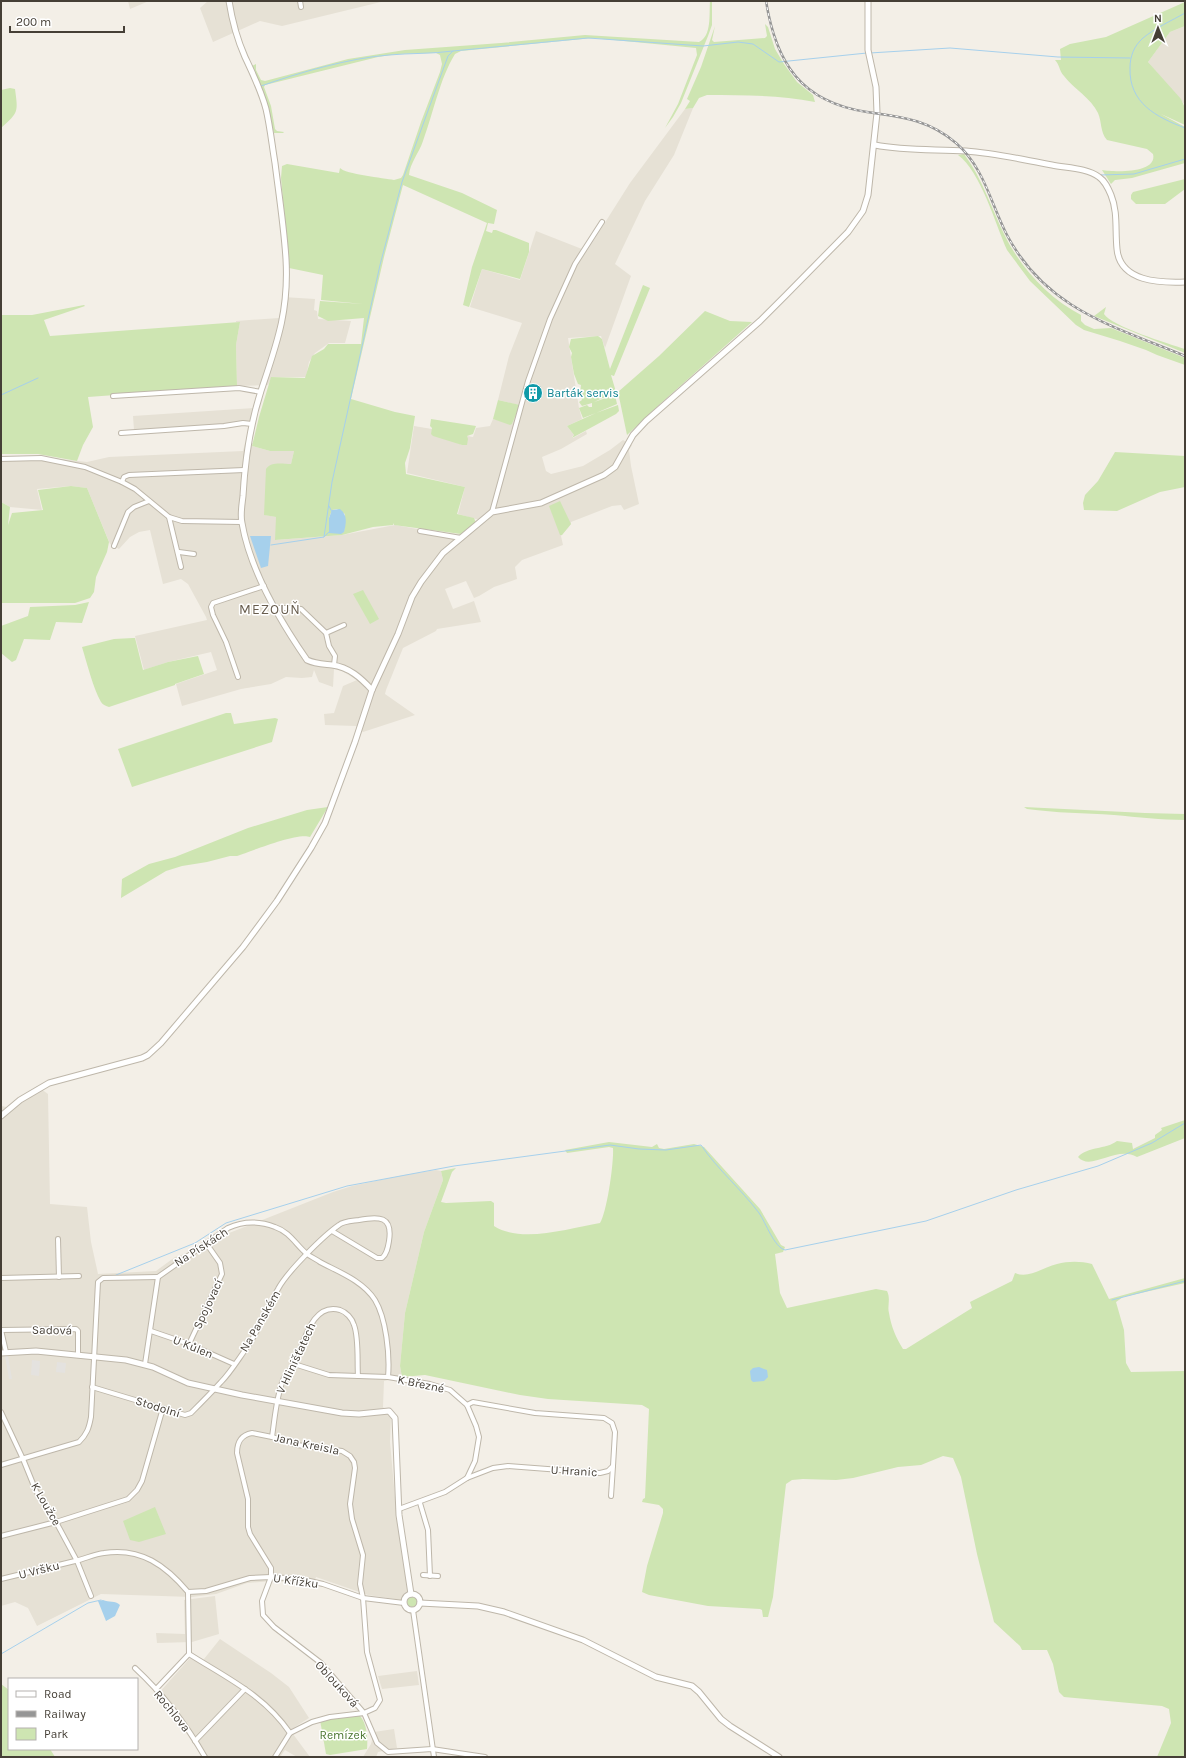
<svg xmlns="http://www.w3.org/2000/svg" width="1186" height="1758" viewBox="0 0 1186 1758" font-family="Karla,sans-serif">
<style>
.residential{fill:#e6e1d5}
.green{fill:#cee5b2;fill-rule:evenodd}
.parking{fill:#e4e2df}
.water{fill:#a6d0ec}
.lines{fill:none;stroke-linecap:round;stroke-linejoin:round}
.stream{stroke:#a6d0ec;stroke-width:1}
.minor-casing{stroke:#beb7aa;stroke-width:6}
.tertiary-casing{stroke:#beb7aa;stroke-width:7}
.minor{stroke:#fff;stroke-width:4}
.tertiary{stroke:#fff;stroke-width:5}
.rail-casing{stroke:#969696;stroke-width:2.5}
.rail{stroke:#fff;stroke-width:1;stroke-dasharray:3;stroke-linecap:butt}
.labels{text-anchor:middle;stroke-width:3;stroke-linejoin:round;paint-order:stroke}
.culture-label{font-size:12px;fill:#0d838f;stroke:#fff;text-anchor:start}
.street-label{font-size:12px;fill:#453f36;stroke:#fff}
.park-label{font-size:12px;fill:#48742d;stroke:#fff}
.quarter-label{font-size:14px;letter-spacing:1px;fill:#685d4e;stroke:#fff}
</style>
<rect width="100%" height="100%" fill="#f3efe7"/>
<g class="residential">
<path d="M128,1H149L130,9Z"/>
<path d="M208,1H385L282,26L260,21L213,42L200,8Z"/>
<path d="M1185,26V105L1148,62L1170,32Z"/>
<path d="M693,108L674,155L645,201L615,264L631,276L605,348L601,336L568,338L579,408L582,419L567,426L574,435L572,437L573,438L586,431L587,434L561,449L542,457L546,471L551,474L583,466L610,450L623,440L632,445L629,450L631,466L639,504L624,510L621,505L612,506L571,522V524L561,536L563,545L522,560L515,567L517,579L494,587L479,596L474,598L466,581L445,589L453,609L474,601L481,622L437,629L436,631L403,648L386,690L385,694L415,715L363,732L356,726L325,725L324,714L334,713L343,686L357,680L342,671L334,669L333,687L319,682L314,670L312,677L302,678L286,677L271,684L241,689L182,706L176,684L217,670L211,652L168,662L144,670L135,636L207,620L206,617L188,584L181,579L163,584L150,530L139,532L130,537L119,549L110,544L87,488L71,486L37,489L42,510L10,507L1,502V457H43L87,462L109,457L243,451L245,443H253L252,446L270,451H294L291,464H273L265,515L276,517V540L342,535L395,525L434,532L461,534L479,520L458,514L465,487L407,473L414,426L432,429V432L462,445L467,436L473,437L476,428L490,426L493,419L512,424L519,405L498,400L509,356L522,323L470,307L482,269L520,280L536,231L587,251L630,183L685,109Z"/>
<path d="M283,297L315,299L314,310L317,311L318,319L351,321L345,343H329L315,353L309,362L306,377H272L268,385L237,386L236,345L240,322H236V321L279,318Z"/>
<path d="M254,408L250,421H239L226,425L134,430L133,416Z"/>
<path d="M37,1086L48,1094L50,1204L87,1207L91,1242L98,1274L156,1271L175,1257L190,1252L224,1235L333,1192L352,1186L404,1175L436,1170L441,1171L443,1180L424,1232L405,1313L400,1366L402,1377L384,1381L383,1407L391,1416L390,1442L397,1520L409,1561V1590L402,1600L368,1595L316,1577L313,1585L274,1581L247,1583L216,1594L192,1597L101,1594L37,1626L28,1608L15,1602L1,1606V1106L7,1107Z"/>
<path d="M215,1596L219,1634L192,1642L157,1643L156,1633L185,1634L184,1600Z"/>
<path d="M220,1639L271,1673L289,1687L309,1718L290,1730L310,1757H297L285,1750L280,1757H202L186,1732L157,1695L191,1657L200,1664Z"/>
<path d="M417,1671L419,1685L382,1689L378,1676Z"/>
<path d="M394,1729L397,1748L378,1752L376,1757H363L371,1744L374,1732Z"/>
</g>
<g class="green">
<path d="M710,1H712V25L708,36L681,103L673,117L665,128L678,104L697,55L696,48L593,38L461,51L455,54C440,78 433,114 423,141C419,153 410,163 409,175L462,193L497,210L494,224L488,223L486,231L492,233L493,230H496L529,243V252L520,279L482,269L469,307L463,305L472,267L487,223L403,185L384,257L351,399L395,412L415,416L410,448L405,463L406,474L465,487L457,514L474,518L476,523L461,534L394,525V523L393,525L373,527L342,535L275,540L276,517L264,515L266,469C271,461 283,464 291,464L294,451H270L252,446L259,417L271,377L305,378L312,356L324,349L328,344H361L364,318L328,321L318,316L320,301L363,304L321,300L323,275L289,268L281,178L282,166L287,164L339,173L340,168C345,174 384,178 394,180L401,178L403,175L421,122L440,72L442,64L440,55L436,53L398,54L378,57L265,85L264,87L271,106L275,129L277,131L284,132L283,133H274C268,110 262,88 252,66L256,64V70L261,80L265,81L348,59L405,50L501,43L585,35L699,42C712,36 709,14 710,1ZM337,509L345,514L344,532L329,533V518L332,510Z"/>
<path d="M1185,2V26L1170,32L1148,62L1181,99L1185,108V125L1161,114L1185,127V163L1132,178L1115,180L1111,184L1102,170C1113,172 1158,174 1153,154L1147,149L1107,140C1100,132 1102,122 1098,113C1091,98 1074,89 1064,76C1059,71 1060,65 1055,60H1061L1060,49L1070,44L1106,37Z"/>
<path d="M765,24L768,27L775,49L784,64L797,82L813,95L815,102C779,95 743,95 707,95L699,98L693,108L685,109L690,101L687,99L701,67L715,26L712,40L714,42L765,38L767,36Z"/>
<path d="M10,88L15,89C18,112 19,112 1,128V90Z"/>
<path d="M964,154C982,178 991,207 1004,234C1020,267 1048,298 1081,315V321L1085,325L1094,329L1111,328L1185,358V365L1157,355L1146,350L1120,341L1084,330L1076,325L1030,281L1007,250C995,223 981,172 958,155Z"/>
<path d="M1185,179V189L1165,204H1136L1131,199V195L1133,192Z"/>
<path d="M643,285L650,288L614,376L611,375L616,392L594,402L615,395L617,404L596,413L618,405L619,411L616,414L572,438L574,435L567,426L596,413L583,418L579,408L587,405L589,407H592V403L582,406L579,402L582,400L580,394L581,385L578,384L574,374L571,357L572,353L569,347L571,339L598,336L602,339L610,369Z"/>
<path d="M84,305L85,306L44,320L50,336L240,322L236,345L237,386L88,397L93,427L83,445L77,461L38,454H1V315H32Z"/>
<path d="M1106,307L1104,314C1111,326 1169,344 1185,349V353L1094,316Z"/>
<path d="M705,311L730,321L752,322L660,404L627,435L618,392L659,356Z"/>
<path d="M498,400L520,405L512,424L510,425L493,419Z"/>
<path d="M431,419L476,426L473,434L467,436L468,439L467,445H462L433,436L431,434L432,428L430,426Z"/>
<path d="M1115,452L1185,456V487L1160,492L1117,511L1084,510L1083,503L1085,495L1098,481Z"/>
<path d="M71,486L87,488L109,542L107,552L96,577L94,592L90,598L75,603H1L2,566L1,574V502L10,507L8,525L12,513L43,510L38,490Z"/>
<path d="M560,501L571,524L562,535H560L549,506Z"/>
<path d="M363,590L379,619L370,624L353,594Z"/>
<path d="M89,602L82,623L56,622L50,640L24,639L16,660L12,662L1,653V626L28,616L30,607L75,605Z"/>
<path d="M133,638H135L143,670L168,662L198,656L204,674L175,684V685L109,707C106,706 103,705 101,702C93,688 87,663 82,647L114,639Z"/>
<path d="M226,713H231L234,724L275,718L278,719L272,742L132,787L118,749Z"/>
<path d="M328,807L310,837C298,832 252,851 237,856H230L207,862L182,866L166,871L121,898L122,879L149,864L175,857L248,828L307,810Z"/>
<path d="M1024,807L1145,813L1185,814V820C1161,820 1138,817 1114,815C1084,813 1056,813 1027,809Z"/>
<path d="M1185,1120V1138L1137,1157C1116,1145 1091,1172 1078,1157C1088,1146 1105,1150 1117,1141L1132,1143L1133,1149L1155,1138V1135L1162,1130L1161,1128Z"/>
<path d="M609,1142L652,1147L657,1144L659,1148L664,1149L694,1144L704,1147L760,1209L781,1245L785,1247L783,1252L775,1254L780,1293L787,1308L876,1289L887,1291C891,1299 887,1306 889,1313C891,1326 896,1338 903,1349H906L972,1308L970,1302L1012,1281L1015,1273C1029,1279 1044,1267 1057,1264C1068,1261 1081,1261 1092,1264L1109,1299L1185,1278V1283L1123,1297L1116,1302L1124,1330L1126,1363L1131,1372L1185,1371V1757H1157L1171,1723L1169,1709L1162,1706L1064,1697L1059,1692L1053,1664L1047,1650H1022L1020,1646L994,1622L977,1554L961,1477L953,1458L943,1456L921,1465L898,1467L853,1478L836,1480L803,1479L792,1480L786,1484L773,1597L768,1617H763L762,1610L760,1609L708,1606L649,1595L642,1592L647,1566L663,1513V1509L659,1505L642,1502L643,1499L645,1498L649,1409L642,1405L548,1399L520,1395L425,1375L402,1377L400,1366L405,1313L424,1232L443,1180L441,1171L456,1168L452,1172L441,1202L446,1203L491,1201L494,1203V1226C522,1244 569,1228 600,1223C607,1212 614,1162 613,1148L609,1147L567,1153L565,1150Z"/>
<path d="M155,1507L166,1534L139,1542L130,1540L123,1521Z"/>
<circle cx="412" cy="1602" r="5"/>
<path d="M1,1684L9,1690V1749H50L55,1757H1Z"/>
<path d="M357,1714C367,1719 368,1739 367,1749L330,1755L326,1754L320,1720Z"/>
</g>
<g class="parking">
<path d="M5,1356H8L12,1379H9Z"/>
<path d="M32,1360L40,1361L39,1376L31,1375Z"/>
<path d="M57,1362L66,1363L65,1373L56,1372Z"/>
</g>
<g class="water">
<path d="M340,509C348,515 346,524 344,532L341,534L329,533V518L332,510Z"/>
<path d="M250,536H271L268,566L261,568Z"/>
<path d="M759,1367L767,1370L768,1377L764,1381L753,1382L751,1380L750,1371L753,1368Z"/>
<path d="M103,1600C109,1603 115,1600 120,1605L115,1616L106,1621L98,1601Z"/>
</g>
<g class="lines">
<g class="stream">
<path d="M1185,13C1171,21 1155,28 1143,38C1134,46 1130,56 1130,68C1129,103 1156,117 1185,128"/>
<path d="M870,53L950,48L1058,57L1130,58"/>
<path d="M261,86C298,73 349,58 389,55C410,53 432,54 453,51"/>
<path d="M1100,175L1134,174L1185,159"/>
<path d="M1,395L38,378"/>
<path d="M329,506L332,512"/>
<path d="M324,537L329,532"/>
<path d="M271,545L324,537L332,482L380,265L402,182L448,56L453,51L588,38L703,46L738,42L753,44L779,62L867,53"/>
<path d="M116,1275L195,1243L226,1223L347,1186L454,1166L610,1145L639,1149L666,1150L701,1145C718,1170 741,1189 759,1213C766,1223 774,1247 785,1250L926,1221L1016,1190L1098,1166L1152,1143L1185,1123"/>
<path d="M1112,1300L1185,1281"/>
<path d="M1,1654L88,1603L101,1600"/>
</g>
<g class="minor-casing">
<g id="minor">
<path d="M300,1L301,7"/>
<path d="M113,396L239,388L261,392"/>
<path d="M121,433L224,426L243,423L252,424"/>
<path d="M1,459L41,458L85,467L122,482L135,489L169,517L182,521L241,522"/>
<path d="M122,482L124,477L129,475L244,470"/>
<path d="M492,512L528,381L550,319L575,264L602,222"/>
<path d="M169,517L181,567"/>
<path d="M420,531L461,538"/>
<path d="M114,546L128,512L134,507L149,501"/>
<path d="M179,552L194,554"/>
<path d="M275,608H293L301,609L326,633L329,646L335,656L334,665"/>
<path d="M326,633L344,625"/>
<path d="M238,677L226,642L213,615L211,607L213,603L264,586"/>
<path d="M58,1239L59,1277"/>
<path d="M1,1278L79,1276"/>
<path d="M1,1330L76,1329L78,1331V1355"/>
<path d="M1,1330L6,1352"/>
<path d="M151,1331L189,1344L234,1364"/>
<path d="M189,1344L222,1274L220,1263L206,1243"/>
<path d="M145,1364L158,1277L228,1228C243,1221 260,1221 275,1227C290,1232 296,1245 307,1254C311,1257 316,1259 320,1262C339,1272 363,1281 375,1300C386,1318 390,1355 388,1377"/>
<path d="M294,1364L329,1375L388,1377L430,1384L450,1390L467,1405L476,1426L479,1437L475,1461L467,1478"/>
<path d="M92,1387L185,1415L191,1413C201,1403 211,1393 221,1382C231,1372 239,1358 248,1346C260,1328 267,1308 278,1289C287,1272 323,1236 339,1225C344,1221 353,1221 359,1220C379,1216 393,1216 389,1241C388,1247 387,1254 382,1258H377L332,1231"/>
<path d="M1,1412L23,1459L36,1491L56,1522L77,1561L91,1596"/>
<path d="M252,1433L272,1437L297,1445L342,1451L350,1456L354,1462L355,1468L350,1504L352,1519L363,1555L360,1584L363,1598L367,1652L380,1700L375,1708L364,1713L321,1663L274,1627L263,1615L262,1601L271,1577V1568L250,1534L248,1527V1499L237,1453C237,1442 241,1435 252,1433Z"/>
<path d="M272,1437C275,1417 276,1398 283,1380C286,1373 292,1369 295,1362C304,1344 311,1302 340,1310C346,1312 352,1318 354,1325C359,1338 357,1362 358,1376"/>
<path d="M1,1465L79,1442C87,1434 89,1428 91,1417L98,1282L103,1278L158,1277"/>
<path d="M611,1496L613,1466"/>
<path d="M420,1503L428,1530L430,1576"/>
<path d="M399,1509L445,1492L467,1478L493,1468L508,1466L600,1473L608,1471L613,1466L615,1432L612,1423L604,1418L535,1413L473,1402L467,1405"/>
<path d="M1,1536L56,1522L128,1499L137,1490L142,1481L163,1408"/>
<path d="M423,1575L438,1576"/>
<path d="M1,1579C26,1573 50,1567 75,1561C85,1559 94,1554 104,1553C141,1547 166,1566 188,1592L189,1654L156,1689"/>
<path d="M188,1592L206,1591L250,1578L271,1577L301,1579L323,1584L363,1598L404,1603"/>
<path d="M413,1610L434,1757"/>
<path d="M189,1654C227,1678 264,1695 290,1733"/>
<path d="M135,1668C163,1694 186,1724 205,1757"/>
<path d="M195,1741L245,1689"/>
<path d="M275,1757L290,1733L312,1722L330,1717L364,1713L377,1743L388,1752L432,1749L485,1757"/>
</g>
</g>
<g class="tertiary-casing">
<g id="tertiary">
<path d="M229,1C232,20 237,39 245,57C253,74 261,90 266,109C270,126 272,145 275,163C279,195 284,227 286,259C289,311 277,343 261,391C250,425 245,460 243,496C242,505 240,515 242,523C250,570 280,621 307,660C315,664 323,664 332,665C349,667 361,678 372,690"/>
<path d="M875,145C905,151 935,149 966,151C995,153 1024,160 1052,165C1067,168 1087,168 1099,177C1105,181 1108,188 1111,195C1118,212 1115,230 1117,249C1120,282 1160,283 1185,282"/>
<path d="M1,1116L20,1100L49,1083L142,1058L148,1055L161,1043L243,947L277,901L311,848L325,823L355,742L372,690L398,634L412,597L421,582L443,553L492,512L541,503L604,475L615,467L633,435L646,421L760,321L786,295L848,232L863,211L868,195L877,113L876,87L868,50V1"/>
<path d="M1,1353L36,1351L126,1360L153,1367L188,1383L242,1395L342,1413L359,1414L389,1411L395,1418L399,1515L411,1594"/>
<circle cx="412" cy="1602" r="8"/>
<path d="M420,1603L478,1606L504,1612L583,1640L656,1677L692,1686L699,1692L721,1719L730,1726L779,1757"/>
</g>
</g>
<use href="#minor" class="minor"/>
<use href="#tertiary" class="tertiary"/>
<g class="rail-casing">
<path id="rail" d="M766,1C776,63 801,102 867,112C901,117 928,119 956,143C984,167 991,204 1007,235C1046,309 1113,326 1185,356"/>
</g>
<use href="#rail" class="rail"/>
</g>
<defs>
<g id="building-disc" transform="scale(1)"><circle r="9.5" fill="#0f9aa8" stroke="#fff"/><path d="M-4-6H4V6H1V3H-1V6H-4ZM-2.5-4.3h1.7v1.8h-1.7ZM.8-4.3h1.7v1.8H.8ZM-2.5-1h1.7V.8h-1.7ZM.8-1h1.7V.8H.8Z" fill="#fff"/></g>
</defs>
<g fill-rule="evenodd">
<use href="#building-disc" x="533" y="393"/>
</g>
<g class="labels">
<g class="culture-label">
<text x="547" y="397">Barták servis</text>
</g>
<g class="street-label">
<text transform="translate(201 1247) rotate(-33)" y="4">Na Pískách</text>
<text transform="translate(208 1304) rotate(-65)" y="4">Spojovací</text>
<text transform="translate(260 1321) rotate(-60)" y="4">Na Panském</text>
<text transform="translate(52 1330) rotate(1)" y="4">Sadová</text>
<text transform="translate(193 1347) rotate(22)" y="4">U Kůlen</text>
<text transform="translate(296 1358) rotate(-65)" y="4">V Hlinišťatech</text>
<text transform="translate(421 1384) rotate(12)" y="4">K Březné</text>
<text transform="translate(158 1407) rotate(17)" y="4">Stodolní</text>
<text transform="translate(307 1444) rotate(12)" y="4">Jana Kreisla</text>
<text transform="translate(574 1471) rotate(3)" y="4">U Hranic</text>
<text transform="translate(46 1504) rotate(60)" y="4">K Loužce</text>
<text transform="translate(39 1570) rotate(-14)" y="4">U Vršku</text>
<text transform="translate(296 1581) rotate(8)" y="4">U Křížku</text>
<text transform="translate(337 1684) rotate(48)" y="4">Oblouková</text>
<text transform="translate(172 1711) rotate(51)" y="4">Rochlova</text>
</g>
<g class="park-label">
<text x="343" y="1739">Remízek</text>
</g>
<g class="quarter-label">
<text x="270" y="614">MEZOUŇ</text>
</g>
</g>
<rect width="1186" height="1758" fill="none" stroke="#453f36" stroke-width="4"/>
<rect x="8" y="1678" width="130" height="72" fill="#ffffff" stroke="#b5b2af"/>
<rect x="16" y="1691" width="20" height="6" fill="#ffffff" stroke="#b5b2af"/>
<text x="44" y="1698" font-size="12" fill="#453f36">Road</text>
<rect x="16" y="1711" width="20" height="6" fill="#969696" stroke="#b5b2af"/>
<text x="44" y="1718" font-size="12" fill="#453f36">Railway</text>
<rect x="16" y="1728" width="20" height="12" fill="#cee5b2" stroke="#b5b2af"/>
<text x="44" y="1738" font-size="12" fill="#453f36">Park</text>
<g transform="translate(1158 28) rotate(359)" stroke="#ffffff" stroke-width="3" paint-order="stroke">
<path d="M0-3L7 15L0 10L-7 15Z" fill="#453f36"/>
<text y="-6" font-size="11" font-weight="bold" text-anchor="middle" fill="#453f36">N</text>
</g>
<path d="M10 26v6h114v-6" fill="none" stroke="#453f36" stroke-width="2"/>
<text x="16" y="26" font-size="12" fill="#453f36" stroke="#ffffff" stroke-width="3" paint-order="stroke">200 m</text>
</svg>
